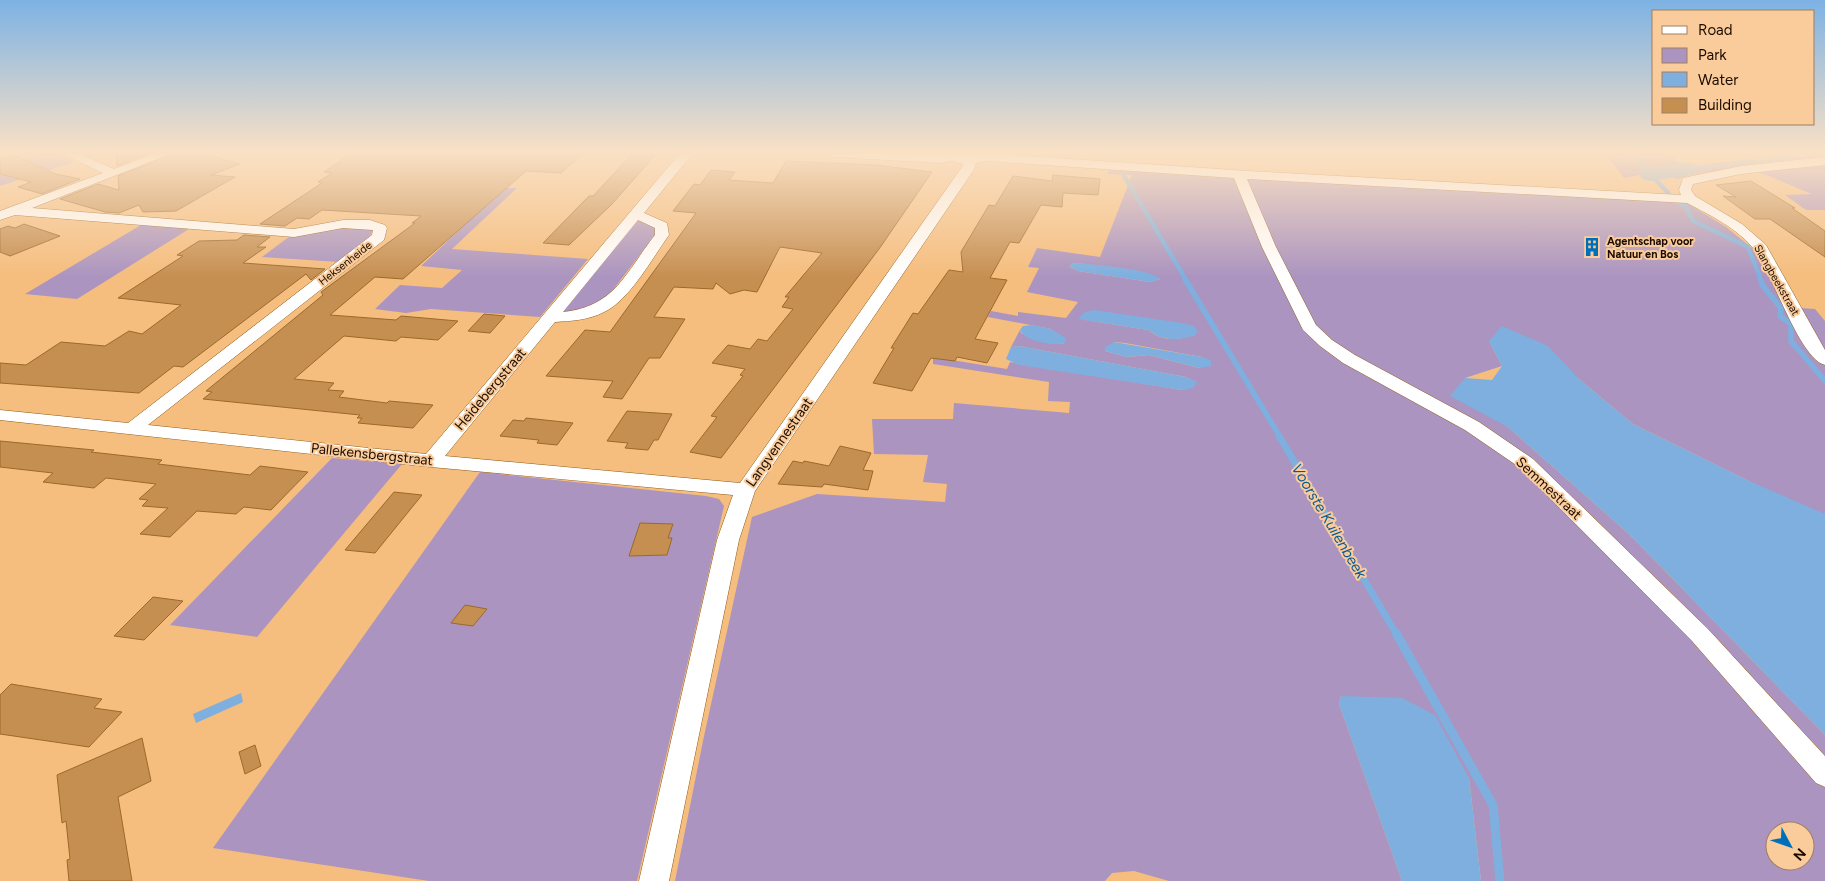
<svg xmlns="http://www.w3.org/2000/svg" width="1825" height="881" viewBox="0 0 1825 881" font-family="Figtree,sans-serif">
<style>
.green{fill:#ab94bf;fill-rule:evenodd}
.water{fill:#7eafdf}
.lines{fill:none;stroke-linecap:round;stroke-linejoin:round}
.stream-far3{stroke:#7eafdf;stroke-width:4.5}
.stream-far2{stroke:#7eafdf;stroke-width:5.5}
.stream-far1{stroke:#7eafdf;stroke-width:7}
.stream{stroke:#7eafdf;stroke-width:9}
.river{fill:#7eafdf;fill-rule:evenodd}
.building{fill:#c68f52;stroke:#9c6929}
.minor-casing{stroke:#8e5b19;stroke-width:1}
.minor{fill:#fff;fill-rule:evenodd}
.labels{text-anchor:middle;stroke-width:4;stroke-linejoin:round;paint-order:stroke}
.far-poi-label{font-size:11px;font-weight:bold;fill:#1c0c00;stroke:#facc9c;text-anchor:start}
.far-street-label{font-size:11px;fill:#1c0c00;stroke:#facc9c}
.street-label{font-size:14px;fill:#1c0c00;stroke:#facc9c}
.water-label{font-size:15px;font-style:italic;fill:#0b5993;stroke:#facc9c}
</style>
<rect width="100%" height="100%" fill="#f5bd7e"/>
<g class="green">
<path d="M41,153H55L74,162L0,186V166Z"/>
<path d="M1605,153H1669L1683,167L1800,153H1825V158L1693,174L1677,179L1660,171L1624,178Z"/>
<path d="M1825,162V210H1806L1785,195L1812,194L1754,170Z"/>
<path d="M1109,170L1687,203L1726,227L1757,252L1784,307L1815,309L1825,321V525L1747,480L1633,424L1579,379L1489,341L1502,366L1465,378L1508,427L1630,535L1825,735V881H1481L1469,778L1341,696L1339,704L1402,881H1169L1134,871L1112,873L1105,881H675L703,741L752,517L817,494L945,502L947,484L923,482L928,455L874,454L872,419H953L954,403L1069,413L1070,402L1048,401L1049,382L933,364V357L1007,369L1010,362L1182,390L1193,387L1196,382L1186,377L1019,346L1011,347L1020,330L1021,333C1035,339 1050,347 1065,343L1051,329L988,317L991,311L1018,316V312L1066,318L1078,302L1027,292L1039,268L1028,267L1037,248L1100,257L1132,175L1107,174ZM1078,263L1160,279L1150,282L1078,271L1070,267L1071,264ZM1079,319L1195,335C1177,340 1164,342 1148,330ZM1114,342L1125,343L1202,357L1199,368L1149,355L1127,357L1105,351ZM1775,831H1805V861H1775Z"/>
<path d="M504,188H517L452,249L588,259L540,317L431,309L406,313L375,309L400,285L442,288L462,270L421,266Z"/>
<path d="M636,221H641L656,227V234L605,300L598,305L566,312L562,311Z"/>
<path d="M141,225L189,229L77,299L25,294Z"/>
<path d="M339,226L373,230L369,238L340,262L262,257L290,236Z"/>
<path d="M332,458L402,464L257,637L170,625Z"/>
<path d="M480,472L706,496L719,499L724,506L637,881H429L213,848Z"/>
</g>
<g class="water">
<path d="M1078,263C1094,265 1151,269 1160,279L1150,282L1078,271L1070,267L1071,264Z"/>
<path d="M1094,310L1182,323L1194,326L1198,332L1195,335C1178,341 1163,341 1148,330L1078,319L1085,312Z"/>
<path d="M1032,325L1051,329L1066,338L1065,343C1053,346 1026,342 1020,330L1023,326Z"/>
<path d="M1502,326L1548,346L1579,379L1633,424L1747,480L1825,514V735L1630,535L1508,427L1450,396L1465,378L1492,380L1502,366L1489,341Z"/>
<path d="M1114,342L1202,357L1211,360V366L1199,368L1149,355L1127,357L1105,351V347Z"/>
<path d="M1019,346L1186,377L1197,382L1193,388L1182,390L1019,365L1006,359L1011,347Z"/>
<path d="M241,693L243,702L196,723L193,714Z"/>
<path d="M1341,696L1402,698L1435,715L1469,778L1481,881H1402L1339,704Z"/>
</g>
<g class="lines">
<g class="stream-far3">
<path d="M1112,153L1114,157"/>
<path d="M1631,153L1669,194"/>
<path d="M1686,169L1819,153"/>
<path d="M1123,174L1186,280"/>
<path d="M1675,200L1685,206L1693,221L1748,247L1761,280"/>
</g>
<g class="stream-far2">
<path d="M1185,279L1280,437"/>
<path d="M1760,279L1763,286L1781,308L1780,316L1791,324V341L1825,381"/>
</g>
<path class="stream-far1" d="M1279,436L1397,635"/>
<path class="stream" d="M1396,633L1493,805L1500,881"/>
<path class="river" d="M1686,162L1695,164L1698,169L1695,174L1651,181L1642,179L1639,174L1642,169Z"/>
</g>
<g class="building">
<path d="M116,153H149L117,166Z"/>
<path d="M175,153H200L240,164L211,175L235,177L176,211L143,212L139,205L119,213L105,212L60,199L98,184L119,190L118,176Z"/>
<path d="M352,153H584L561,173L526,171L403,279L375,277L330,315L396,320L401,316L458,321L438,340L401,337L396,341L344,336L294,379L334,383L328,390L344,391L339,397L387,403L389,401L433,405L413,428L358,423L362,418H357L360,415L203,399L212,392L206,391L323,295L321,292L415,223H412L421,216L322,210L309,219L297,218L285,226L260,224L322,183L318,182L332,173L324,172Z"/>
<path d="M633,153H657L612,204L569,245L543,243L589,196H593Z"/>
<path d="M14,155L56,174L80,179L42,194L18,187L31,182L0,174V159Z"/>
<path d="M786,161L876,165L932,172L879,249L721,458L690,452L717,417L711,416L743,376L740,375L745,369L712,363L728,345L750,349L758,339L767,341L793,309L782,307L789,297H785L822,253L780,247L757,292L744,290L730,294L716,283L713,289L674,287L654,317L685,319L660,358H649L622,399L603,397L613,381L546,376L585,330L610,332L696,213L673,211L694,184L700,185L711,170L735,172L729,180L773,183Z"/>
<path d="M1053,175L1100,179L1098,195L1063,193L1062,207L1041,205L1019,243L1010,242L990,278L1007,280L975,339L998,343L987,363L957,357L955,361L931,358L912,391L873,383L894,348H891L913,313L918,314L949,270L963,272L961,252L989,205L995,206L1013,176L1052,181Z"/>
<path d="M1751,181L1795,208H1792L1825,231V257L1770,219H1755L1723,196L1736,197L1716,185Z"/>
<path d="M24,224L60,236L10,256L0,252V229L8,226L15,228Z"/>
<path d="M244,235L270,237L257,247H266L243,263L325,269L311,280L306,274L183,367L174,366L139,393L0,383V363L26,365L61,342L105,346L129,331L142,334L181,305L118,298L183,256L177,255L199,241L237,240Z"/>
<path d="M484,314L505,316L490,333L468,331Z"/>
<path d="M627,411L672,414L658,440H654L648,450L625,448L628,443L607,441Z"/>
<path d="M526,418L573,423L557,445L537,443L539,440L500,436L513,420L524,421Z"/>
<path d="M0,441L94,450L91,452L162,460L158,464L250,475L260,466L308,472L271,510L244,507L236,514L197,511L170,537L140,534L168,508L142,506L148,500L139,499L156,484L106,478L94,488L43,482L53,473L0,467Z"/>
<path d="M840,446L871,453L863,470L873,471L868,490L824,484L822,487L778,484L793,461L803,463L804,461L829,466Z"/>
<path d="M394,492L422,495L375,553L345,550Z"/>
<path d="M640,523L673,524L668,538H672L667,555L629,556Z"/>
<path d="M153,597L183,601L144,640L114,636Z"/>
<path d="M465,605L487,609L473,626L451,623Z"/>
<path d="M11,684L102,699L94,708L122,712L89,747L0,734V695Z"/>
<path d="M142,738L151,781L118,797L132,881H69L67,860L70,859L66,821L62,823L57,775Z"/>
<path d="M255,745L261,766L245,774L239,752Z"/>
</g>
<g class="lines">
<g class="minor-casing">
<path id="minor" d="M61,153H78L114,169L155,153H173L32,208L294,229L343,220H370L385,225L387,228L384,240L148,425L426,454L680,153H693L644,213L667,223L669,235C653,257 629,301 604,312C589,320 571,321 555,322L445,456L740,483L964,164L952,161L940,163L835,157L829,153L940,155C955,153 966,158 984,153L1248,171L1681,195L1679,190L1683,178L1741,166L1825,157V165L1741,174L1693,184L1691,190L1695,196L1742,224L1766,245L1825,350V365C1799,359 1772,271 1754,249C1737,228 1710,215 1687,203L1247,179L1276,247L1316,325L1332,340L1355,355L1479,422L1533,459L1708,629L1825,756V787L1816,783L1692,641L1519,467L1465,430L1343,363L1320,346L1303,330L1262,247L1234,178L986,161L976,163L973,171L755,491L739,540L669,881H639L717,540L733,495L431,467L0,420V410L128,423L372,235L373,230L343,228L294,237L15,215L0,220V211L103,173ZM638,220L655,228V235C626,272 615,307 563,312Z"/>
</g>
<use href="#minor" class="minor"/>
</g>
<linearGradient id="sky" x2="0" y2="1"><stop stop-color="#7db2e4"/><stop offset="0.55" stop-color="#fae1c5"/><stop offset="1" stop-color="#fae1c5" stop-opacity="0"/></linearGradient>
<rect width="1825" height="277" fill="url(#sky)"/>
<defs>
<g id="building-bare" transform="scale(1.5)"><path d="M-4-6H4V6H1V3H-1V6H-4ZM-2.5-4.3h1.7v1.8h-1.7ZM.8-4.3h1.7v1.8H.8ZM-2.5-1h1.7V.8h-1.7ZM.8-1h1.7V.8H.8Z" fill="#006fba" stroke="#facc9c" stroke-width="2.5" paint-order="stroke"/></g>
</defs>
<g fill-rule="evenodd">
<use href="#building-bare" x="1592" y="247"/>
</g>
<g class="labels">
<g class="far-poi-label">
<text x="1607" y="245">Agentschap voor<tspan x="1607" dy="13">Natuur en Bos</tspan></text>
</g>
<g class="far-street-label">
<text transform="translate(345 263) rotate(-38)" y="4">Heksenheide</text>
<text transform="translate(1777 280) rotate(60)" y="4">Slangbeekstraat</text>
</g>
<g class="street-label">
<text transform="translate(490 389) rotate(-50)" y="5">Heidebergstraat</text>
<text transform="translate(779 442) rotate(-55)" y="5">Langvennestraat</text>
<text transform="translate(372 454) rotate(6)" y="5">Pallekensbergstraat</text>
<text transform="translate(1549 488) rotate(43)" y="5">Semmestraat</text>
</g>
<g class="water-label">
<text transform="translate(1329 521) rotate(59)" y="5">Voorste Kuilenbeek</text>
</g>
</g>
<rect x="1652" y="10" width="162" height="115" fill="#facc9c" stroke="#a17f5e"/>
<rect x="1662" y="26" width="25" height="8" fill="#ffffff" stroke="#a17f5e"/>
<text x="1698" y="35" font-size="15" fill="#1c0c00">Road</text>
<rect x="1662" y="48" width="25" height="15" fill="#ab94bf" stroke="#a17f5e"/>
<text x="1698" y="60" font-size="15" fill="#1c0c00">Park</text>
<rect x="1662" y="72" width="25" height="15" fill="#7eafdf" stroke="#a17f5e"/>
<text x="1698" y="85" font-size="15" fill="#1c0c00">Water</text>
<rect x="1662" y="98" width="25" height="15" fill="#c68f52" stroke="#a17f5e"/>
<text x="1698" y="110" font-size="15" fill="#1c0c00">Building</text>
<g transform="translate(1790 846) rotate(131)"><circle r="24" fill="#facc9c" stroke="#a17f5e"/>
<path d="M0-4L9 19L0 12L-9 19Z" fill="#006fba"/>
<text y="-8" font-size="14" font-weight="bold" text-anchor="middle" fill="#1c0c00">N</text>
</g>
</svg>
